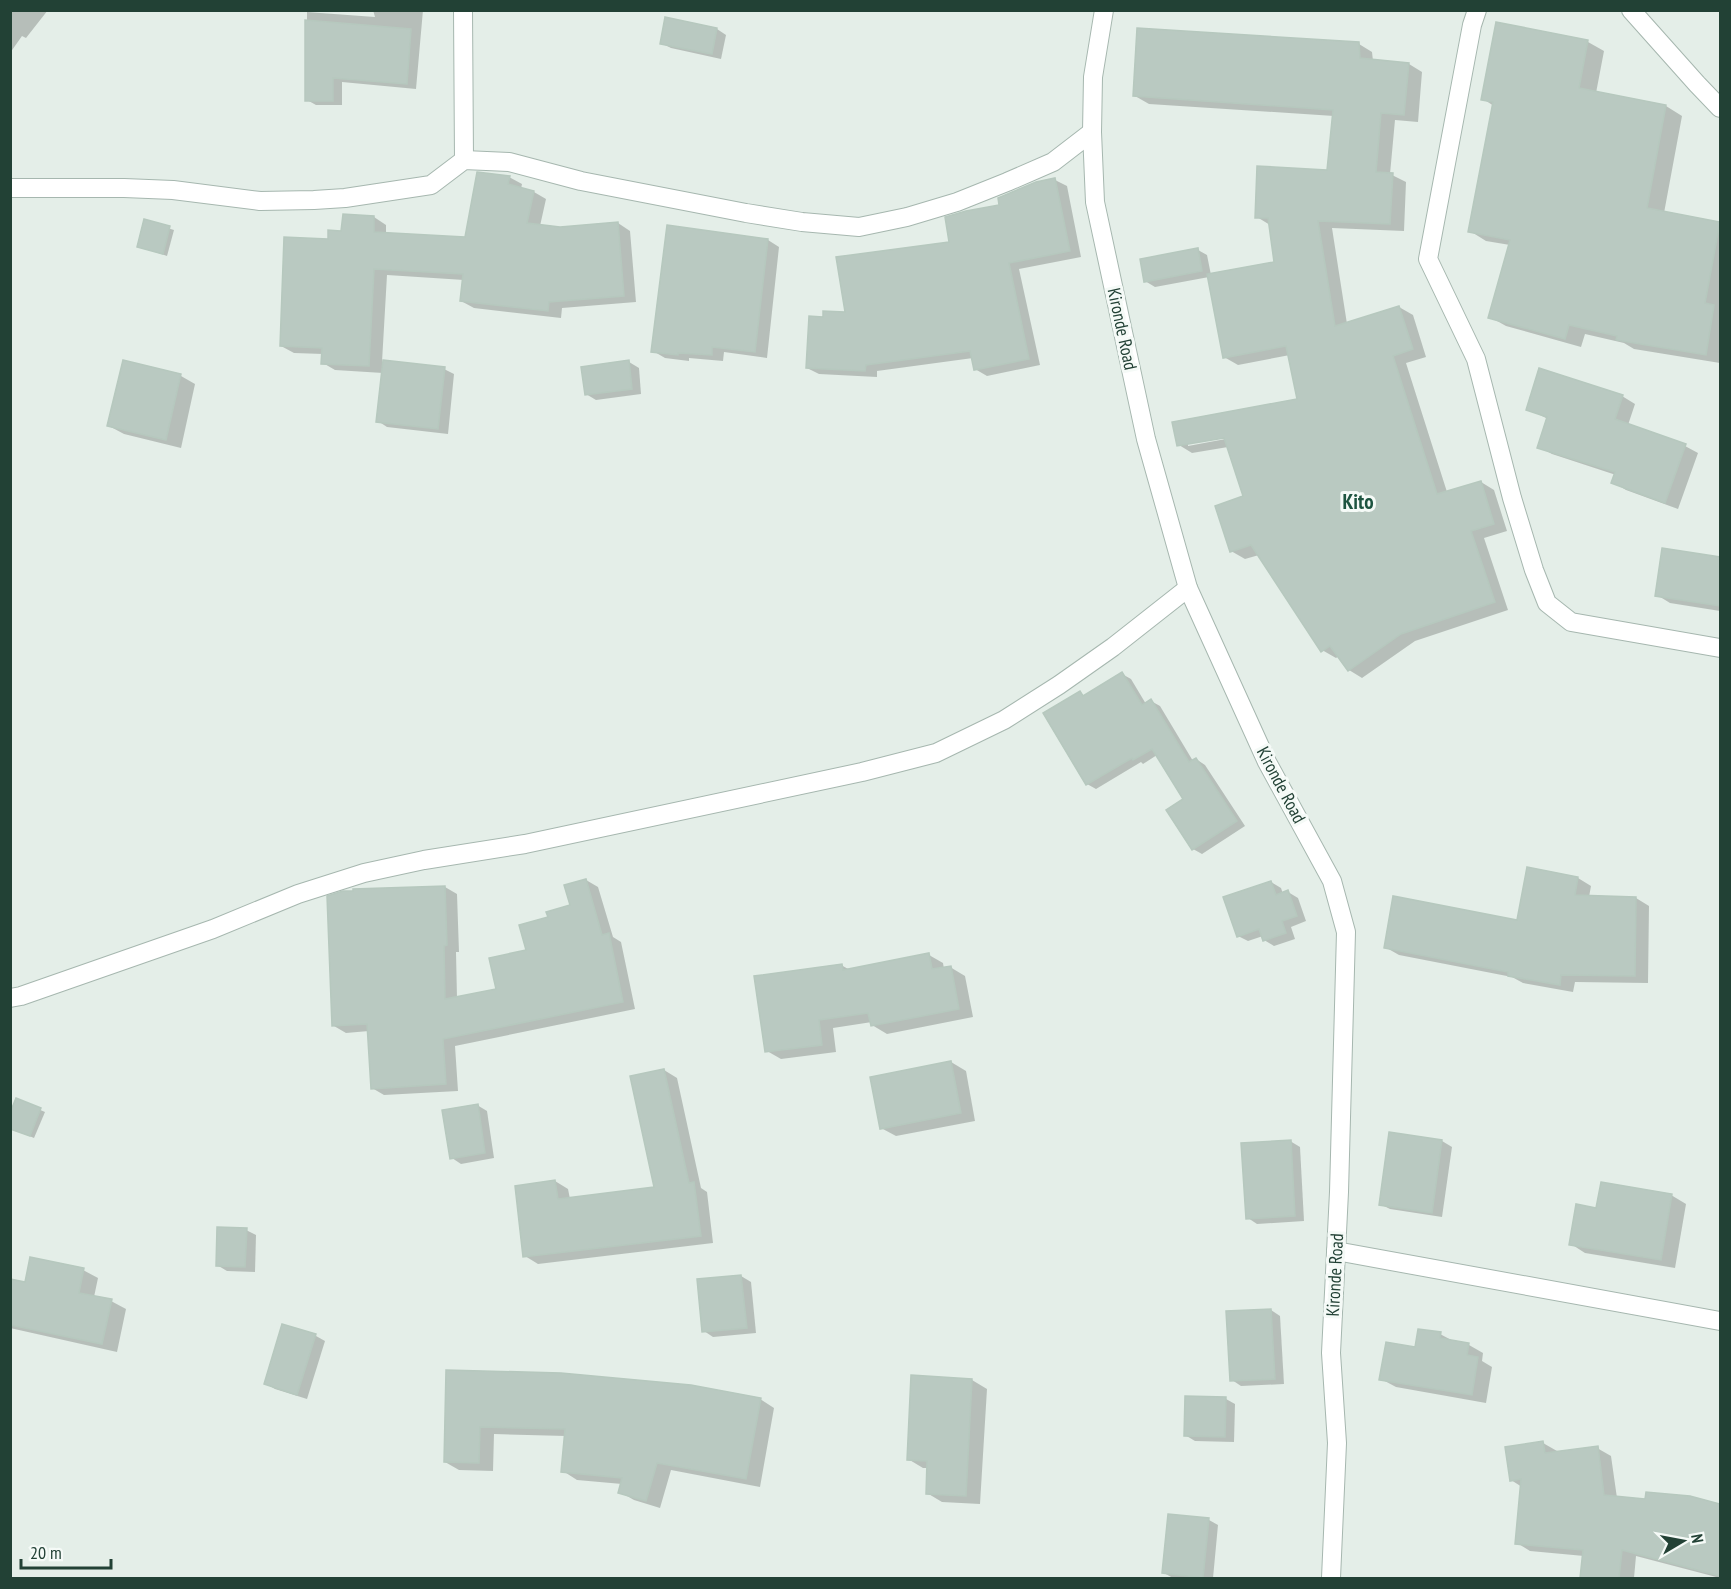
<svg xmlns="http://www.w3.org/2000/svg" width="1731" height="1589" viewBox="0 0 1731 1589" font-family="'PT Sans Narrow',sans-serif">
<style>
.shadow{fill:#0003;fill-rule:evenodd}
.building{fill:#b9c9c1;stroke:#b6c8be;stroke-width:1.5}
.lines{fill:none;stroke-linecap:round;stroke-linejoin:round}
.street-casing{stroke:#a6b7af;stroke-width:20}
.street{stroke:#fff;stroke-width:18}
.labels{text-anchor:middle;stroke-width:6;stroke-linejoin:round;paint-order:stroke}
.street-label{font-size:18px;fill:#224135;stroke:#f5faf7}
.quarter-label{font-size:21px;font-weight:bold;fill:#1d5440;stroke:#f5faf7}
</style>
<rect width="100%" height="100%" fill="#e4eee8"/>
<g class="shadow">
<path d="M10,10H48L26,38L22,36L10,53Z"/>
<path d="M373,10H423L416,89L342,82V105H316L307,100V12L375,17Z"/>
<path d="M717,29L726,35L721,59L671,48L661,43Z"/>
<path d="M1588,42L1604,51L1596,93L1666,106L1682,116L1664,213L1720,224V363L1634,349L1624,343L1585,334L1581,347L1506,326L1490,317L1510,245L1486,241L1470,231L1494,106L1483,99Z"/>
<path d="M1359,44L1372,52L1373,61L1409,64L1422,72L1418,122L1395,120L1390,174L1406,182L1404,231L1332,228L1347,324L1399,307L1413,315L1426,357L1406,363L1447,492L1481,482L1494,490L1507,531L1484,538L1508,610L1415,641L1362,678L1349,670L1339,656L1336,658L1322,650L1259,555L1245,559L1231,551L1245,497L1228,447L1192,453L1179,445L1299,400L1290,355L1238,365L1224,357L1209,277L1155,287L1145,281L1198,250L1207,255L1211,275L1276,263L1270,225L1257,217L1329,171L1334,116L1149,104L1135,96ZM1231,435V438L1188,446V443Z"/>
<path d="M509,177L522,184L521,189L534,192L546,199L540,226L560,229L618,223L630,231L636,302L562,308L561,318L474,308L461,301L464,280L387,275L382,362L444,369L454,374L448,434L387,427L378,421L383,373L335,370L323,363V354L294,353L281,346L329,241L374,217L386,225V234L467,238Z"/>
<path d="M1055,180L1067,186L1081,257L1019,269L1040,365L987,376L975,369L973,358L877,371V377L819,374L807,368L824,319L847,314L951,243L1001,206Z"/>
<path d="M145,221L174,230L167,256L138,246Z"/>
<path d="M768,240L779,247L767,358L724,352L723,361L689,358V361L665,358L653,351Z"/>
<path d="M124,362L181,376L195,384L181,448L124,434L109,426Z"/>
<path d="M629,362L639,368L641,394L596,400L586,394Z"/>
<path d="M1622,396L1635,404L1628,425L1685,446L1698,453L1678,509L1626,490L1613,482L1616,475L1552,454L1539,447L1548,419L1528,409Z"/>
<path d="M1664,550L1720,559V611L1670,603L1657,595Z"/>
<path d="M1122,674L1131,679L1146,704L1151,701L1160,706L1193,761L1196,759L1205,765L1245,826L1202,854L1193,849L1185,799L1157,755L1143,764L1141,762L1096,789L1087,784L1080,693L1085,696Z"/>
<path d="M1528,869L1578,878L1591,886L1589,897L1636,898L1649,906L1648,983L1575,982L1573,992L1523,983L1512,977L1399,955L1385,947L1519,922Z"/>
<path d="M586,880L598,887L613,937L621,942L635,1009L455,1046L458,1091L384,1095L372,1088L369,1031L346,1033L334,1026L445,887L457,894L459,952H456L457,998L498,990L528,951L549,918L572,906Z"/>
<path d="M1271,882L1281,888L1283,894L1288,892L1298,898L1306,921L1291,927L1295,939L1274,946L1264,940L1263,936L1248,941L1238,936Z"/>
<path d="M929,955L943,963L944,969L950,967L965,976L973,1017L887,1034L872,1025V1022L833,1028L836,1052L781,1059L767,1051L841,965L850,970Z"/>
<path d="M951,1062L966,1071L975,1121L896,1136L881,1128Z"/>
<path d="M664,1070L677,1078L701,1188L707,1192L713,1243L538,1264L525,1256L555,1181L568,1189L570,1199L656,1188Z"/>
<path d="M17,1100L45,1112L34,1138L10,1128Z"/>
<path d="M477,1105L487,1111L494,1158L461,1164L452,1158Z"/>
<path d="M1390,1134L1442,1141L1452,1147L1442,1217L1390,1209L1380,1204Z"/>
<path d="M1290,1141L1300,1147L1304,1221L1257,1224L1248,1218Z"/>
<path d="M1671,1195L1686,1204L1675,1268L1585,1253L1571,1244Z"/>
<path d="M246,1230L256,1235L255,1272L227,1271L217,1265Z"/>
<path d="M83,1270L98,1278L94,1297L111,1301L126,1309L117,1352L10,1328V1281L26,1284Z"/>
<path d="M741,1276L751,1282L756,1333L713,1337L704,1331Z"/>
<path d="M1271,1310L1280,1316L1284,1384L1241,1386L1232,1380Z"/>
<path d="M283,1325L316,1336L325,1341L307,1399L275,1389L265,1383Z"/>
<path d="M1440,1334L1455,1342L1469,1345L1483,1353L1482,1361L1492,1367L1486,1403L1396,1387L1381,1379L1416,1348Z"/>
<path d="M447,1372L760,1399L774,1408L760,1487L671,1470L660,1508L634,1500L620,1492L622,1484L577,1480L563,1471L566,1436L494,1434L493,1471L459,1470L445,1462Z"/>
<path d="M972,1380L987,1389L980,1504L942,1502L927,1493L929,1468H923L908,1459Z"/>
<path d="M1226,1399L1235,1404L1234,1442L1195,1441L1185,1435Z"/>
<path d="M1543,1443L1557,1451V1453L1597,1448L1611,1456L1617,1498L1647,1501L1690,1497L1720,1505V1578L1636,1556L1634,1578H1581L1584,1556L1530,1551L1517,1543L1522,1487L1511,1480Z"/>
<path d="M1209,1520L1218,1525L1213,1578H1173L1164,1573Z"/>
</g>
<g class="building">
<path d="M665,17L717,28L712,54L660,44Z"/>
<path d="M305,20L411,29L407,84L333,78V101H305Z"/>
<path d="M1496,22L1588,40L1579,88L1666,105L1647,208L1720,222L1705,303L1714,305L1706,355L1616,340L1617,336L1569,325L1565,339L1488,318L1510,240L1468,232L1493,102L1481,100Z"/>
<path d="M1137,28L1359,42L1360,58L1409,63L1404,115L1381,113L1376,172L1393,173L1390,224L1318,221L1335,326L1399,306L1413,349L1393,356L1437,494L1481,481L1494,524L1471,531L1495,602L1401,634L1348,671L1330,646L1321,652L1251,545L1230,552L1215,506L1243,496L1224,438L1177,446L1172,422L1297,399L1286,346L1223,358L1207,274L1274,262L1268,218H1255L1257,166L1327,170L1333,110L1133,96Z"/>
<path d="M477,172L510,176L508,184L534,191L527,223L560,227L618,222L624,296L549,302L548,311L460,301L463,274L374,269L369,366L321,364L322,348L280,346L284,237L328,239V230L341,231L343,214L374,216V232L465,237Z"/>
<path d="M1055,178L1070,251L1009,263L1029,359L974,370L970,351L866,365L865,371L806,368L809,316L823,317V311L845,312L836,257L949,242L945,217L966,211L999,205L998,198L1036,182Z"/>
<path d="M144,219L170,226L163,254L137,247Z"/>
<path d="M667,225L768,239L755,352L712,347V355L678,353V355L651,352Z"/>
<path d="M1198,248L1202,271L1144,282L1140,259Z"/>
<path d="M123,360L181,374L166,440L107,426Z"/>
<path d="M383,360L445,367L438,429L376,422Z"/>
<path d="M629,360L632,389L585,395L581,367Z"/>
<path d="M1539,368L1623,395L1615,419L1686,444L1665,503L1611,483L1615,472L1537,448L1547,417L1526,410Z"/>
<path d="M1662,548L1720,557V606L1655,596Z"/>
<path d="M1122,672L1142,705L1151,699L1189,762L1196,758L1237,821L1192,850L1166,810L1183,799L1152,749L1133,760L1132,758L1086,785L1043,713L1080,691L1083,696Z"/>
<path d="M1527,867L1578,877L1575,895L1636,897L1635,976L1561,975L1560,985L1508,976V972L1384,948L1393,896L1517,920Z"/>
<path d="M586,879L602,935L609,933L623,1002L443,1039L446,1084L371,1089L367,1024L332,1026L327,896L343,891H353V889L445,886L447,945L444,946L445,999L496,989L489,958L526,950L519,925L548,917L546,912L570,905L564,885Z"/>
<path d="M1271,881L1276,895L1288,890L1297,916L1282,921L1286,933L1263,941L1259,929L1237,937L1223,897Z"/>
<path d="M929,953L932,969L951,966L959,1009L871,1026L868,1013L819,1020L822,1045L765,1052L754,976L842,964L843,970Z"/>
<path d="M951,1061L961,1113L880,1129L870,1077Z"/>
<path d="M664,1069L689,1183L694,1182L701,1236L523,1257L515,1186L555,1180L558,1199L654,1187L630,1076Z"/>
<path d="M16,1098L41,1108L30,1136L10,1129V1113Z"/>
<path d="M478,1104L485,1153L450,1159L442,1110Z"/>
<path d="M1389,1132L1442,1140L1432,1213L1379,1205Z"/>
<path d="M1291,1140L1295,1216L1246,1219L1241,1143Z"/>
<path d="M1601,1182L1672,1194L1661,1260L1569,1245L1576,1204L1596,1208Z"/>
<path d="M217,1227L247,1228L245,1267L216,1266Z"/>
<path d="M30,1257L84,1268L79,1293L112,1299L102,1344L10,1325V1279L25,1282Z"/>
<path d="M741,1275L747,1328L702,1332L697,1279Z"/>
<path d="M1271,1309L1275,1379L1230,1381L1226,1311Z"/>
<path d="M282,1324L316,1334L297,1395L264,1384Z"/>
<path d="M1418,1329L1441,1332L1440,1338L1469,1343L1467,1355L1478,1357L1472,1395L1379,1380L1386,1342L1415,1347Z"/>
<path d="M446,1370L561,1373L691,1385L761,1398L746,1479L657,1463L646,1501L618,1493L622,1478L561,1472L565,1429L480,1427L479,1463L444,1462Z"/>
<path d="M911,1375L972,1379L966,1496L926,1494L927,1461L907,1460Z"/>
<path d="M1185,1396L1226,1397L1225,1437L1184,1436Z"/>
<path d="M1543,1441L1545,1453L1598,1446L1604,1495L1645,1499L1646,1492L1690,1496L1720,1504V1576L1622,1550L1619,1578H1580L1583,1550L1515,1544L1521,1479L1510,1481L1505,1447Z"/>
<path d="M1168,1514L1209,1518L1203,1578L1162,1573Z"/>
</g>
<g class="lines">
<g class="street-casing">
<g id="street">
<path d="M463,10L464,160"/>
<path d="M1104,10L1093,77L1092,132L1095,202L1146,439L1188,588L1267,762L1332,881L1346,932L1339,1192L1331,1353L1337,1443L1331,1578"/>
<path d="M1477,10L1472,25L1428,259L1476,359L1512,498L1534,570L1547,603L1571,622L1720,648"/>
<path d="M1631,10L1697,84L1720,108"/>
<path d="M10,188H124L173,190L260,201L314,200L345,198L431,185L464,160L509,162L581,181L746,213L802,222L859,227L907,217L957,202L1007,182L1053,162L1092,132"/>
<path d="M10,998L21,996L213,929L298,894L364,873L424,860L525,844L862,772L936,753L1004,720L1059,685L1113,647L1188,588"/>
<path d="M1336,1251L1720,1321"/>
</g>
</g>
<use href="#street" class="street"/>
</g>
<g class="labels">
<g class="street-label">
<text transform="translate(1122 329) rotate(78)" y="6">Kironde Road</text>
<text transform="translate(1281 785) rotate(62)" y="6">Kironde Road</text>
<text transform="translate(1335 1275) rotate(-87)" y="6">Kironde Road</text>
</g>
<g class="quarter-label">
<text x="1358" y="509">Kito</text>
</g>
</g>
<rect width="1731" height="1589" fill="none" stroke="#224135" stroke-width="24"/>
<g transform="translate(1683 1541) rotate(80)" stroke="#f5faf7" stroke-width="4.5" paint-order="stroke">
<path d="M0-4.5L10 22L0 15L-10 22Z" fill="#224135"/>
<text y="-9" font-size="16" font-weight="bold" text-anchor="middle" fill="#224135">N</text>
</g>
<path d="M21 1559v9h90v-9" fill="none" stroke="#224135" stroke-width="3"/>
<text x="30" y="1559" font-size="18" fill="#224135" stroke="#f5faf7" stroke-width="4.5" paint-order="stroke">20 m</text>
</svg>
